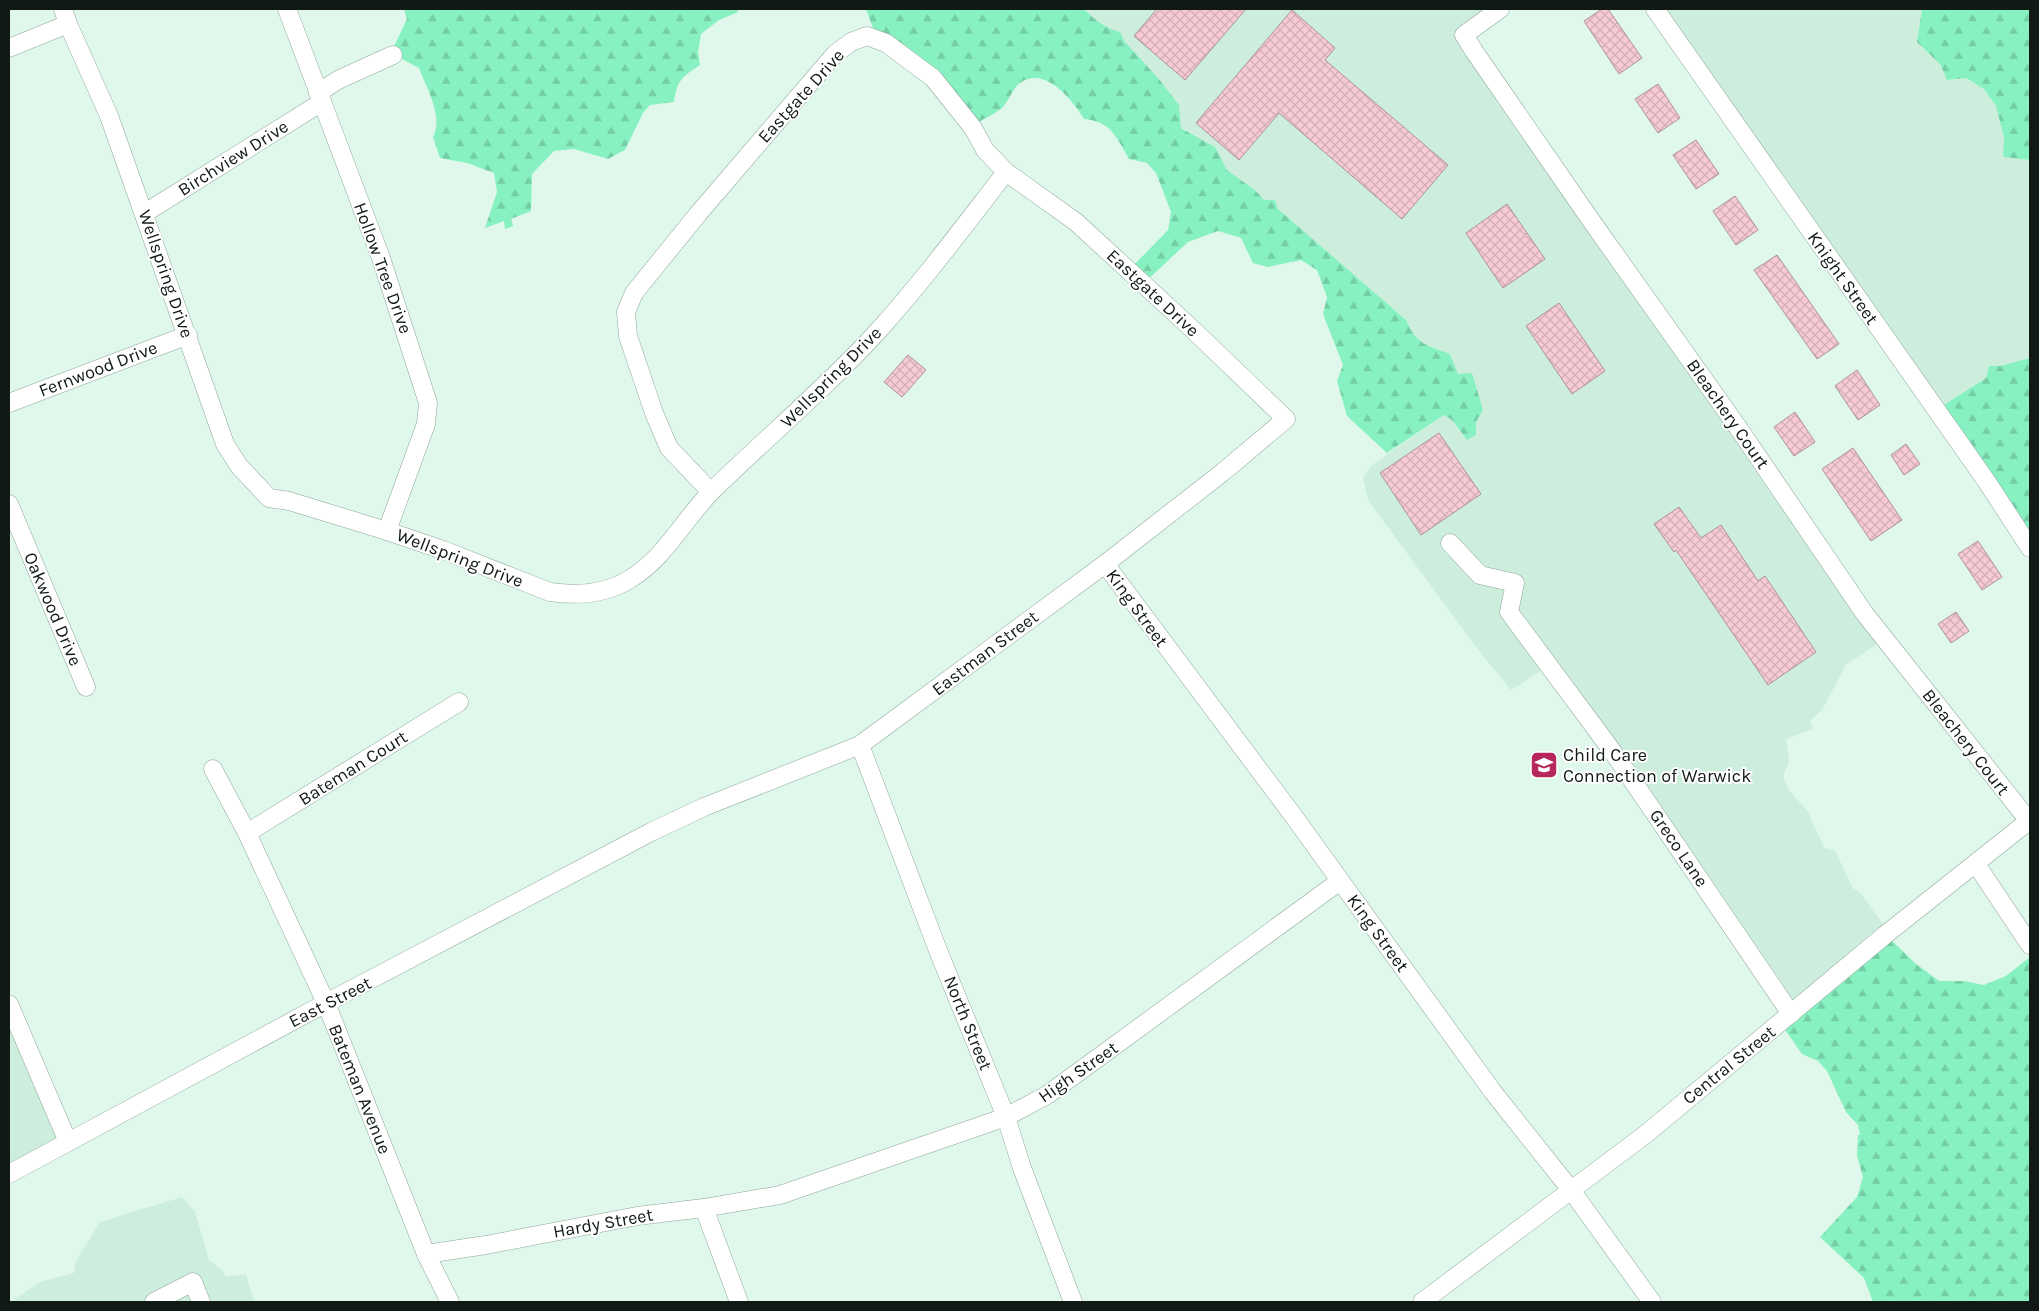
<svg xmlns="http://www.w3.org/2000/svg" width="2039" height="1311" viewBox="0 0 2039 1311" font-family="Karla,sans-serif">
<style>
.built{fill:#cdeedd}
.forest{fill:url(#forest-firs)}
.building{fill:url(#building-cross-hatch);stroke:#ad9297}
.lines{fill:none;stroke-linecap:round;stroke-linejoin:round}
.minor-casing{stroke:#8ea69a;stroke-width:19}
.minor{stroke:#fff;stroke-width:18}
.labels{text-anchor:middle;stroke-width:4;stroke-linejoin:round;paint-order:stroke}
.street-label{font-size:18px;fill:#101914;stroke:#fff}
.poi-label{font-size:18px;fill:#101914;stroke:#fff;text-anchor:start}
</style>
<defs>
<pattern id="forest-firs" width="22" height="20" patternUnits="userSpaceOnUse" patternTransform="scale(1.25)"><rect width="22" height="20" fill="#88f1c1"/><path d="M5 1l3.5 6h-7zM16 11l3.5 6h-7z" fill="#74cea5"/></pattern>
<pattern id="building-cross-hatch" width="8" height="8" patternUnits="userSpaceOnUse" patternTransform="scale(1.25)"><rect width="8" height="8" fill="#f7cbd4"/><path d="M0 0l8 8M0 8l8-8" fill="none" stroke="#d3aeb5"/></pattern>
</defs>
<rect width="100%" height="100%" fill="#dff8eb"/>
<g class="built">
<path d="M1084,9H1498L1470,33L1880,642L1846,665L1822,710L1810,721L1813,729L1786,739L1789,761L1783,777L1789,790L1808,812L1824,848L1835,850L1852,887L1861,894L1888,931L1796,1008L1547,667L1511,690L1476,647L1368,500L1363,478L1372,465L1444,415L1452,420L1467,440L1458,374L1449,354L1420,342L1412,335L1406,320L1277,209L1275,200H1264L1256,191L1227,170L1215,147L1181,127L1179,105L1159,79L1125,42L1120,32L1110,30L1095,19Z"/>
<path d="M1654,9H1922L1917,42L1940,64L1947,80L1966,78L1984,89L1996,106L2004,138L2003,157L2030,160V358L2000,366H1989L1986,378L1936,410Z"/>
<path d="M9,1024L64,1134L9,1172Z"/>
<path d="M182,1197L195,1212L209,1260L222,1270L226,1277L246,1274L254,1302H11L40,1282L74,1273L75,1263L100,1222Z"/>
</g>
<g class="forest">
<path d="M404,9H737L738,12L719,20L701,34L698,52L700,65C682,77 677,80 674,102L650,105L643,113L625,150L608,159L574,149L554,151L532,174L531,211L511,219L513,226L505,229L504,221L485,228L497,192L494,173L467,163L440,158L433,137C444,117 426,87 419,68L391,53L407,19Z"/>
<path d="M866,9H1084C1094,19 1106,29 1120,32L1125,42L1159,79L1179,105L1181,128L1215,147L1227,170L1256,191L1264,200H1275L1278,209L1406,320C1417,345 1425,344 1450,354L1458,374L1472,373L1483,410L1476,422V435L1467,440L1452,420L1444,415L1387,453L1347,416L1337,381L1343,365L1323,314L1327,297L1317,270L1301,260L1268,267L1253,263L1241,238L1218,231L1188,242L1144,283L1130,269L1168,230L1171,212L1156,173L1147,163L1129,159C1117,138 1111,121 1084,119C1073,101 1045,65 1020,83C1012,89 1009,101 1002,108C993,115 981,120 972,126L929,75L877,39Z"/>
<path d="M1922,9H2030V160L2003,157L2004,138L1996,106L1984,89L1966,78L1947,80L1940,64L1917,42Z"/>
<path d="M2030,358V537L1936,410L1986,378L1989,366H2000Z"/>
<path d="M1885,934L1915,963L1939,981H1964L1984,985L2006,976L2030,957V1302H1873L1864,1278L1820,1237L1857,1197L1863,1177L1857,1156L1858,1135H1860L1858,1125L1846,1112L1827,1071L1818,1061L1802,1054L1781,1024Z"/>
</g>
<g class="building">
<path d="M1157,9H1246L1185,80L1134,36Z"/>
<path d="M1602,9H1608L1642,58L1619,74L1584,21Z"/>
<path d="M1292,10L1335,48L1325,60L1448,165L1402,219L1279,113L1239,160L1196,123Z"/>
<path d="M1658,84L1680,118L1658,133L1635,99Z"/>
<path d="M1696,140L1719,174L1696,189L1673,155Z"/>
<path d="M1735,196L1758,230L1736,245L1713,211Z"/>
<path d="M1507,204L1545,259L1503,288L1466,233Z"/>
<path d="M1777,255L1839,344L1817,359L1754,270Z"/>
<path d="M1559,303L1605,371L1572,394L1526,326Z"/>
<path d="M908,355L926,370L902,397L884,382Z"/>
<path d="M1857,370L1880,405L1858,420L1835,386Z"/>
<path d="M1795,412L1815,442L1794,456L1774,427Z"/>
<path d="M1439,433L1481,494L1421,535L1380,473Z"/>
<path d="M1906,444L1920,464L1904,475L1891,455Z"/>
<path d="M1853,448L1902,520L1871,541L1822,469Z"/>
<path d="M1679,507L1701,538L1721,525L1758,581L1765,576L1816,652L1768,685L1676,550L1674,552L1654,524Z"/>
<path d="M1978,541L2002,577L1982,590L1958,554Z"/>
<path d="M1956,612L1969,631L1951,643L1938,624Z"/>
</g>
<g class="lines">
<g class="minor-casing">
<g id="minor">
<path d="M63,9L68,24L109,116L225,444L239,466L269,498L289,501L387,531L443,550L550,592C577,596 606,594 630,579C665,558 684,519 712,491C767,437 826,388 878,331C924,280 964,226 1006,172"/>
<path d="M287,9L381,258L428,403L426,424L387,531"/>
<path d="M1500,9L1464,35L1474,51L1590,219L1737,426L1865,614L2029,821"/>
<path d="M1655,9L1987,482L2030,548"/>
<path d="M9,48L68,24"/>
<path d="M318,93L338,80L393,55"/>
<path d="M145,213L322,102"/>
<path d="M9,403L188,335"/>
<path d="M9,504L86,687"/>
<path d="M1450,543L1480,575L1515,583L1509,612L1613,752L1791,1014"/>
<path d="M1105,564L1292,814L1493,1092L1571,1190L1652,1302"/>
<path d="M860,745L939,953L1006,1117L1022,1168L1073,1302"/>
<path d="M213,769L247,833L326,1003L426,1254L450,1302"/>
<path d="M247,833L459,702"/>
<path d="M1976,864L2030,945"/>
<path d="M9,1004L68,1142"/>
<path d="M9,1174L326,1003L651,832L704,807L860,745L1105,564L1223,472L1286,419L1189,326L1076,222L1006,172L985,150L973,128L933,78L886,43L867,36L851,42L835,54L698,214L634,293L626,312L628,336L654,413L669,448L711,492"/>
<path d="M704,1208L739,1302"/>
<path d="M426,1254L486,1245L637,1216L704,1208L780,1195L1006,1117L1047,1095L1340,881"/>
<path d="M154,1302L193,1282L201,1302"/>
<path d="M1422,1302L1646,1134L1885,935L2030,820"/>
</g>
</g>
<use href="#minor" class="minor"/>
</g>
<defs>
<g id="school-square" transform="scale(1.4375)"><rect x="-9" y="-9" width="18" height="18" rx="4" fill="#b6285b" stroke="#fff"/><path d="M0-5L7-2L0 1L-7-2ZM-4 1L0 2.5L4 1V4Q0 6-4 4Z" fill="#fff"/></g>
</defs>
<g fill-rule="evenodd">
<use href="#school-square" x="1544" y="765"/>
</g>
<g class="labels">
<g class="street-label">
<text transform="translate(801 96) rotate(-48)" y="6">Eastgate Drive</text>
<text transform="translate(233 158) rotate(-32)" y="6">Birchview Drive</text>
<text transform="translate(383 268) rotate(70)" y="6">Hollow Tree Drive</text>
<text transform="translate(166 274) rotate(71)" y="6">Wellspring Drive</text>
<text transform="translate(1843 278) rotate(55)" y="6">Knight Street</text>
<text transform="translate(1153 293) rotate(43)" y="6">Eastgate Drive</text>
<text transform="translate(98 369) rotate(-21)" y="6">Fernwood Drive</text>
<text transform="translate(831 377) rotate(-45)" y="6">Wellspring Drive</text>
<text transform="translate(1728 414) rotate(55)" y="6">Bleachery Court</text>
<text transform="translate(460 558) rotate(21)" y="6">Wellspring Drive</text>
<text transform="translate(1137 608) rotate(54)" y="6">King Street</text>
<text transform="translate(53 609) rotate(67)" y="6">Oakwood Drive</text>
<text transform="translate(985 653) rotate(-37)" y="6">Eastman Street</text>
<text transform="translate(1966 742) rotate(52)" y="6">Bleachery Court</text>
<text transform="translate(353 768) rotate(-32)" y="6">Bateman Court</text>
<text transform="translate(1679 848) rotate(56)" y="6">Greco Lane</text>
<text transform="translate(1378 933) rotate(54)" y="6">King Street</text>
<text transform="translate(330 1002) rotate(-27)" y="6">East Street</text>
<text transform="translate(968 1023) rotate(68)" y="6">North Street</text>
<text transform="translate(1729 1065) rotate(-39)" y="6">Central Street</text>
<text transform="translate(1078 1072) rotate(-35)" y="6">High Street</text>
<text transform="translate(360 1089) rotate(68)" y="6">Bateman Avenue</text>
<text transform="translate(603 1223) rotate(-10)" y="6">Hardy Street</text>
</g>
<g class="poi-label">
<text x="1563" y="761">Child Care<tspan x="1563" dy="21">Connection of Warwick</tspan></text>
</g>
</g>
<rect width="2039" height="1311" fill="none" stroke="#101914" stroke-width="20"/>
</svg>
